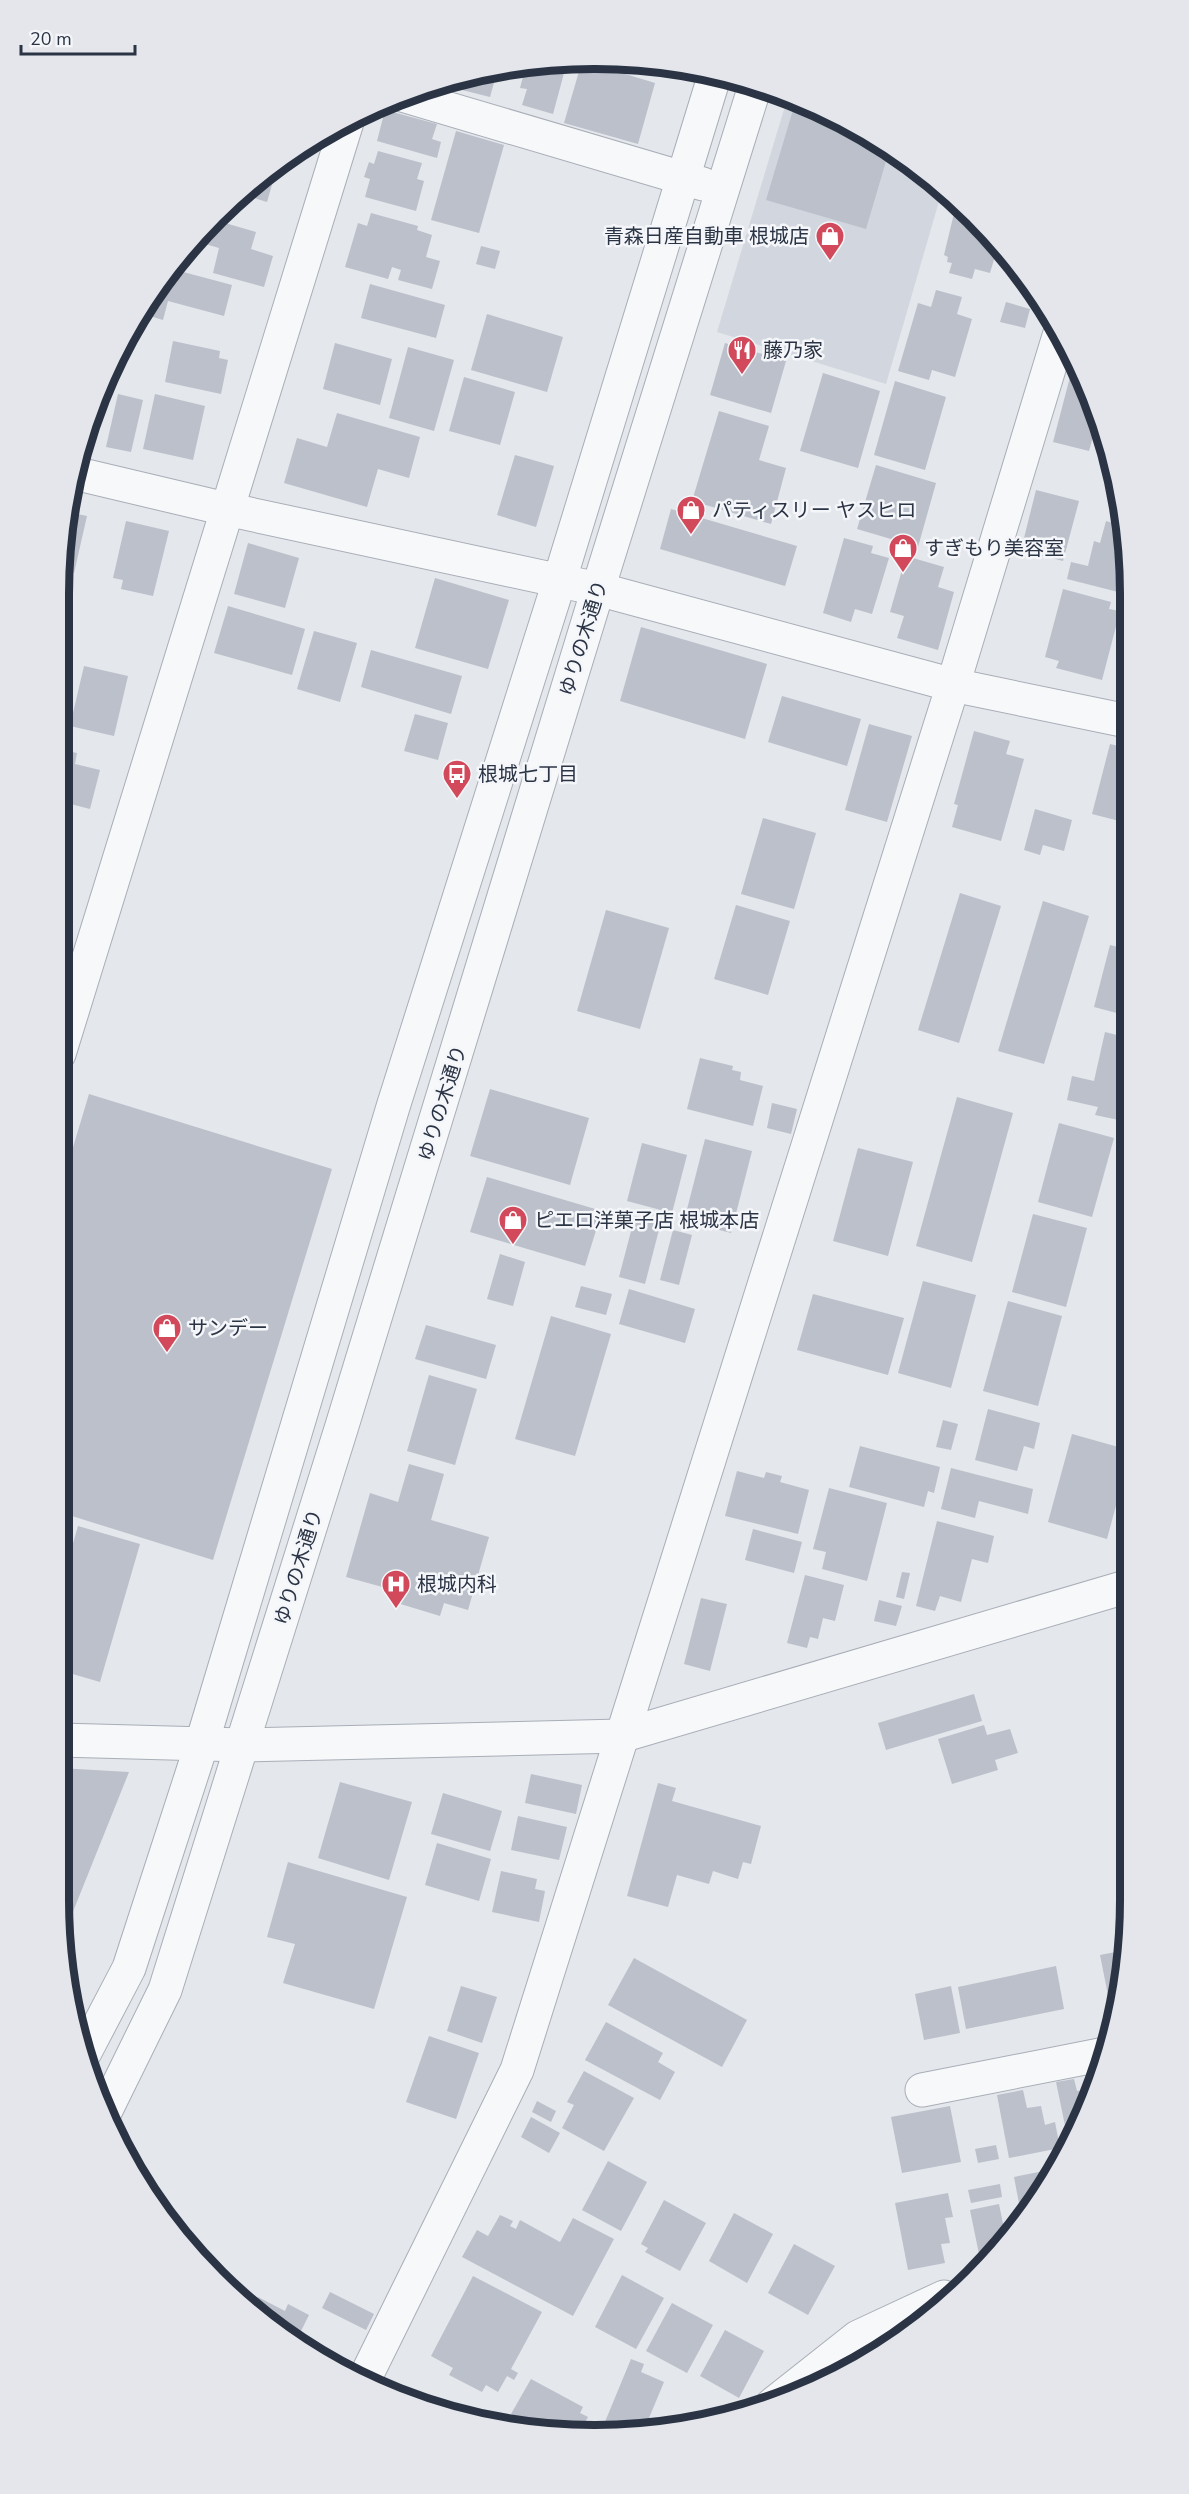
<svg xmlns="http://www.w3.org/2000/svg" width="1189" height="2494" viewBox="0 0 1189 2494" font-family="'Nunito Sans','Noto Sans JP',sans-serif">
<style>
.built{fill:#d2d6de}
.building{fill:#bbc0ca}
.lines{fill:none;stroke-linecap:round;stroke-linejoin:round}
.minor-casing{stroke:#a9aeb7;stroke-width:35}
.minor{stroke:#f7f8fa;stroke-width:33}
.labels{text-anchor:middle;stroke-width:5;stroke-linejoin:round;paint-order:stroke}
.poi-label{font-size:20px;fill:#2b3445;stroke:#f4f6f9;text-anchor:start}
.street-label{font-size:20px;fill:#2b3445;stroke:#f4f6f9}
.rim{fill:none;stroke:#2b3445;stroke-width:8}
</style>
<rect width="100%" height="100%" fill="#e4e7ec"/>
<path class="built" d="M788,96L799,99L921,169L942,191L886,384L717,332Z"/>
<g class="building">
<path d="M565,61L567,62L553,114L522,105L527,89L520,88L526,65Z"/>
<path d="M582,61L655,83L638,144L564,123Z"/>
<path d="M517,66L514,76L497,72L490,97L462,90L465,76L490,69Z"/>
<path d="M796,100L805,103L889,151L866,229L766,200Z"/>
<path d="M385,110L437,124L432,139L441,142L437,158L377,141Z"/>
<path d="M456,131L504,145L479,233L431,220Z"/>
<path d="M378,151L422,163L417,179L424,181L416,211L365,197L370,179L364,177L369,162L374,164Z"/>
<path d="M278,164L267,202L241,194Z"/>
<path d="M956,205L998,246L990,273L975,269L972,279L949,273L952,263L947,262L948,257L944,255Z"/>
<path d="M371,213L418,226L417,230L432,235L426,257L440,261L432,289L398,280L401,270L392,267L388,279L345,267L358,223L367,226Z"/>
<path d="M217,214L226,217L225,223L256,232L251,249L273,256L264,287L213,273L219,248L195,241Z"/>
<path d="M481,246L500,251L495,269L476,264Z"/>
<path d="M172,269L232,285L224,316L168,301L163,320L140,313L149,297Z"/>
<path d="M370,284L445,305L436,338L361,318Z"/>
<path d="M936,290L962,297L957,314L972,319L955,377L932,370L929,380L898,371L918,303L931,307Z"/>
<path d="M1006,302L1030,309L1025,328L1000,322Z"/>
<path d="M487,314L563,337L547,392L471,370Z"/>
<path d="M173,341L220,351L219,358L228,360L221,394L165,382Z"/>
<path d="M335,343L392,359L380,405L323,389Z"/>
<path d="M725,343L786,361L771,413L710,395Z"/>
<path d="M408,347L454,360L434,431L389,418Z"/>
<path d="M823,373L880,391L858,468L800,451Z"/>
<path d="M464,377L515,392L500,445L449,431Z"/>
<path d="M1070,377L1085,381L1090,389L1100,429L1099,434L1094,433L1089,451L1053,442Z"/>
<path d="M895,381L946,397L925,470L874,455Z"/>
<path d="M118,394L143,400L131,452L106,447Z"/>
<path d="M155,394L205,406L193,460L143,449Z"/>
<path d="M719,411L769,426L759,460L786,468L771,524L692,501Z"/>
<path d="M337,413L420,437L409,478L378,469L367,507L284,483L297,438L327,447Z"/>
<path d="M515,455L554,466L536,527L497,515Z"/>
<path d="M876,465L936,483L918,547L857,529Z"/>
<path d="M1036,490L1079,501L1063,561L1021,550Z"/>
<path d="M671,509L797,546L785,586L660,549Z"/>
<path d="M67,512L87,516L74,573L61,570Z"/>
<path d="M126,521L169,531L153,596L121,589L123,580L113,578Z"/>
<path d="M1106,521L1126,527V594L1067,579L1071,562L1088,566L1094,541L1100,543Z"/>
<path d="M844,538L873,546L871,553L889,558L872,614L855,609L851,622L823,613Z"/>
<path d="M248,543L299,558L285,608L234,594Z"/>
<path d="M906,556L944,567L938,587L954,592L938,650L897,638L904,616L890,612Z"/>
<path d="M435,578L509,600L488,669L415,648Z"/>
<path d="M1063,589L1111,602L1109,609L1120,611L1102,680L1056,668L1059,661L1045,657Z"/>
<path d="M228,606L305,629L292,675L214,653Z"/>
<path d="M641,627L767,664L745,739L620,701Z"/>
<path d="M314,631L357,643L340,702L297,689Z"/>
<path d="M371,650L462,676L451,714L361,687Z"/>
<path d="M84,666L128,676L114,736L70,726Z"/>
<path d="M782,696L861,719L847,766L768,742Z"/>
<path d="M415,714L448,723L438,760L404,751Z"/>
<path d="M869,724L912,736L887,822L845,810Z"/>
<path d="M974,731L1010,741L1006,754L1024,759L1001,841L952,827L958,805L954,804Z"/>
<path d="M1110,744L1127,748V823L1092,814Z"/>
<path d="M59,749L77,753L75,764L100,770L90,809L59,801Z"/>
<path d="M1035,809L1072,820L1064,851L1043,845L1040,855L1024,850Z"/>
<path d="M763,818L816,833L794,909L741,894Z"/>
<path d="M59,838L70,841L59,879Z"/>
<path d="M1126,892H1127V917L1120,915Z"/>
<path d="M960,893L1001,906L959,1043L918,1030Z"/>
<path d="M1043,901L1089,916L1044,1064L998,1051Z"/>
<path d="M736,905L790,921L768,995L714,979Z"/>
<path d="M606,910L669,928L640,1029L577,1011Z"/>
<path d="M1110,945L1127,949L1128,1016L1094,1007Z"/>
<path d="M1105,1032L1125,1037L1124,1042L1128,1043V1122L1095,1115L1098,1107L1067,1100L1072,1076L1094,1081Z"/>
<path d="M700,1058L733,1066L732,1070L741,1072L740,1080L763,1086L753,1126L687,1109Z"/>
<path d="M490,1089L589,1118L570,1185L470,1156Z"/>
<path d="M89,1094L332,1169L213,1560L59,1512V1194Z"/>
<path d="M957,1097L1013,1113L972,1262L916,1246Z"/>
<path d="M772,1103L797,1109L791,1134L767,1128Z"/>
<path d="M1059,1123L1114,1138L1092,1217L1038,1202Z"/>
<path d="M705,1139L752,1151L731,1233L684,1221Z"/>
<path d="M642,1143L687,1155L672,1213L627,1201Z"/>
<path d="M858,1148L913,1162L888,1256L833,1241Z"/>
<path d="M487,1177L602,1211L585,1266L470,1232Z"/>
<path d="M1033,1214L1087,1228L1066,1307L1012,1292Z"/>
<path d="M635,1216L661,1222L645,1284L619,1277Z"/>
<path d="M673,1230L692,1235L679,1285L660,1280Z"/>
<path d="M500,1254L525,1262L513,1306L487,1299Z"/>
<path d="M923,1281L976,1295L951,1388L898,1373Z"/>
<path d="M581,1286L612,1294L606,1315L575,1307Z"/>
<path d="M629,1289L695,1309L685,1343L619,1324Z"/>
<path d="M813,1294L904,1318L888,1375L797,1350Z"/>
<path d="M1008,1301L1062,1316L1038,1406L983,1391Z"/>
<path d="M551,1316L611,1334L575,1456L515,1439Z"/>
<path d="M426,1325L496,1345L486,1379L415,1359Z"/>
<path d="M429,1375L477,1389L455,1465L407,1451Z"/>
<path d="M1129,1390V1440L1116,1436Z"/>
<path d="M988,1409L1040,1423L1034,1449L1024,1446L1017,1471L975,1460Z"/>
<path d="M943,1420L958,1424L951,1450L936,1447Z"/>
<path d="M1072,1434L1129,1450V1457L1107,1539L1048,1522Z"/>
<path d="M860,1446L940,1467L934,1493L928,1491L924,1507L849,1487Z"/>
<path d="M409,1464L444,1474L431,1520L489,1537L468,1610L444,1603L440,1616L394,1602L397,1591L346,1577L370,1493L398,1502Z"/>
<path d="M951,1468L1033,1489L1028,1514L979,1501L975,1518L941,1509Z"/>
<path d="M737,1471L764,1478L766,1472L782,1476L780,1482L809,1490L798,1534L725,1516Z"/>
<path d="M829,1488L887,1503L867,1581L822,1569L826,1552L813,1549Z"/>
<path d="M937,1521L994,1536L988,1563L972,1559L961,1602L940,1596L935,1611L916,1606Z"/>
<path d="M78,1526L140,1544L100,1682L59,1670V1592Z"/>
<path d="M753,1529L802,1542L794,1573L745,1560Z"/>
<path d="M902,1572L910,1573L904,1599L896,1597Z"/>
<path d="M805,1575L844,1585L835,1621L823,1618L818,1639L810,1637L807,1648L787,1643Z"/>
<path d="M701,1598L727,1604L710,1671L684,1664Z"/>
<path d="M879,1600L902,1606L896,1626L874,1621Z"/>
<path d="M974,1694L982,1721L886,1750L878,1723Z"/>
<path d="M984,1725L987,1735L1010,1729L1018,1753L995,1760L998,1770L952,1784L938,1739Z"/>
<path d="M59,1768L129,1772L64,1934L58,1900Z"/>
<path d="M531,1774L582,1785L576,1814L525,1803Z"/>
<path d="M340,1782L412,1802L389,1880L318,1858Z"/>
<path d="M658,1783L676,1788L672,1801L761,1826L751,1864L743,1862L738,1879L713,1871L709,1884L677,1875L668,1907L627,1896Z"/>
<path d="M443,1793L502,1811L490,1851L431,1834Z"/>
<path d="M518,1816L567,1827L559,1860L511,1850Z"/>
<path d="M437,1843L491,1859L479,1901L425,1885Z"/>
<path d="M288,1862L407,1897L374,2009L283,1983L295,1944L267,1937Z"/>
<path d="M501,1871L537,1879L535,1889L545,1891L539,1922L492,1912Z"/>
<path d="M1126,1950L1121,1998L1109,2000L1100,1955Z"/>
<path d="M634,1958L747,2020L722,2067L608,2005Z"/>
<path d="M1056,1966L1064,2009L966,2029L958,1987Z"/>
<path d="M461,1986L497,1997L482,2043L447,2031Z"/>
<path d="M951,1986L960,2033L924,2040L915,1994Z"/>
<path d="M606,2022L663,2053L658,2062L675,2072L660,2100L585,2060Z"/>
<path d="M429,2036L479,2053L456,2119L406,2102Z"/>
<path d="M584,2071L634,2098L604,2151L562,2128L574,2105L567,2102Z"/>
<path d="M1074,2079L1077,2091L1095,2088L1090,2104L1068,2140L1056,2082Z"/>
<path d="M1023,2090L1027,2108L1041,2106L1045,2125L1055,2122L1060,2148L1009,2158L997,2095Z"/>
<path d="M537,2101L556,2111L551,2122L532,2112Z"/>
<path d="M950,2106L961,2162L902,2173L891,2117Z"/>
<path d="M531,2117L560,2133L549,2153L521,2137Z"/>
<path d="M996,2145L999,2159L978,2163L975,2149Z"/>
<path d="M608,2161L647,2182L621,2231L582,2210Z"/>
<path d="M1049,2170L1021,2214L1014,2177Z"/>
<path d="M1000,2184L1002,2197L971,2203L968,2190Z"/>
<path d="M948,2193L953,2217L945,2218L950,2243L941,2244L945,2263L908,2270L895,2203Z"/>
<path d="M664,2200L706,2223L680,2271L645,2252L648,2248L641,2244Z"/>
<path d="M999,2204L1006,2239L999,2250L979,2254L970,2210Z"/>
<path d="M734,2213L773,2234L747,2283L709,2261Z"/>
<path d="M500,2215L513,2221L510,2226L516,2229L520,2220L560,2242L573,2218L614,2239L573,2316L462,2257L477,2230L488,2236Z"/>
<path d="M794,2244L835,2266L808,2315L768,2293Z"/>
<path d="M622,2275L664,2298L636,2349L595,2327Z"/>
<path d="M473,2276L542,2312L511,2369L518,2373L514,2380L507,2376L498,2392L486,2385L482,2392L449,2375L453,2368L431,2356Z"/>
<path d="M330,2292L374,2314L366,2330L322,2308Z"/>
<path d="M258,2297L285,2311L288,2304L309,2315L297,2339L254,2304Z"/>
<path d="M672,2303L713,2325L687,2373L646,2351Z"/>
<path d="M725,2330L764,2351L739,2398L700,2376Z"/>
<path d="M631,2359L644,2364L641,2372L664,2382L644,2430L602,2429Z"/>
<path d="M531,2379L583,2407L580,2413L588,2417L582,2428L536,2427L511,2414Z"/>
</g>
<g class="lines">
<g class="minor-casing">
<g id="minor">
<path d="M402,95L703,184"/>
<path d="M74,473L226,509L598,589L953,685L1127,721"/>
<path d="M59,1054L347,122"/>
<path d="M59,1740L243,1745L621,1736L1129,1586"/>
<path d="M84,2054L129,1968L202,1743L393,1107L559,582L715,74"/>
<path d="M922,2090L1105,2054"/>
<path d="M105,2112L165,1990L341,1429L598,589L755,86"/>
<path d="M365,2378L517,2070L953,685L1059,336"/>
<path d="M772,2405L858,2337L944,2297"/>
</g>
</g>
<use href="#minor" class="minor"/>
</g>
<defs>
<g id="shop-pin" transform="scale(1.5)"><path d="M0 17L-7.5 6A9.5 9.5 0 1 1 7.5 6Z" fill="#d1495b" stroke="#f4f6f9"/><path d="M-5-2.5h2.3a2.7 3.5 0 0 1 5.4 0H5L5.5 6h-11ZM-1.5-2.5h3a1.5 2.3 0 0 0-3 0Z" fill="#fff"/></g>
<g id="restaurant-pin" transform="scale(1.5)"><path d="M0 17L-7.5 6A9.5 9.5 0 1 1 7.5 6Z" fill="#d1495b" stroke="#f4f6f9"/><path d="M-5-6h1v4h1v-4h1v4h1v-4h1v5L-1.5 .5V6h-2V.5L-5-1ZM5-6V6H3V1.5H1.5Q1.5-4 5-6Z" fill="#fff"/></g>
<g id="bus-pin" transform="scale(1.5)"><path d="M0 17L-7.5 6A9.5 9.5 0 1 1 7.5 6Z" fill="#d1495b" stroke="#f4f6f9"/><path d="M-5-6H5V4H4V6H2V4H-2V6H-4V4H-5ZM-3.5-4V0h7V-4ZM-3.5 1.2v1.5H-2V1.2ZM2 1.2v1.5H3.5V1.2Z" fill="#fff"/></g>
<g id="hospital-pin" transform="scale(1.5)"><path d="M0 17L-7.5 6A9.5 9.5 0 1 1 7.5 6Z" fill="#d1495b" stroke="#f4f6f9"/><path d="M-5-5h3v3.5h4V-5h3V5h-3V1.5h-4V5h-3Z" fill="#fff"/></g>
</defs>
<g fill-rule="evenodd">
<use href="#shop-pin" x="830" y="236"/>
<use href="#restaurant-pin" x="742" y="350"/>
<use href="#shop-pin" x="691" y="510"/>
<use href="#shop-pin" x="903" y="548"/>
<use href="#bus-pin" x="457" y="774"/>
<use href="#shop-pin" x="513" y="1220"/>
<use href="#shop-pin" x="167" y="1328"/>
<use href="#hospital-pin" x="396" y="1584"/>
</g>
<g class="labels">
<g class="poi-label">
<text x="809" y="243" text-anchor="end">青森日産自動車 根城店</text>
<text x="763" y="357">藤乃家</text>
<text x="712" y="517">パティスリー ヤスヒロ</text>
<text x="924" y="555">すぎもり美容室</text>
<text x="478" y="781">根城七丁目</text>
<text x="534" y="1227">ピエロ洋菓子店 根城本店</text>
<text x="188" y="1335">サンデー</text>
<text x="417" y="1591">根城内科</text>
</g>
<g class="street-label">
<text transform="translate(583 638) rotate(-73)" y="7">ゆりの木通り</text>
<text transform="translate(442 1103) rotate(-73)" y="7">ゆりの木通り</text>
<text transform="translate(298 1567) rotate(-73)" y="7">ゆりの木通り</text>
</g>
</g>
<path d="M0 0H1189V2494H0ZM594 69H595A525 525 0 0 1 1120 594V1900A525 525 0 0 1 595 2425H594A525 525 0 0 1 69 1900V594A525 525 0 0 1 594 69Z" fill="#e4e6eb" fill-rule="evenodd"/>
<path class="rim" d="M594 69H595A525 525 0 0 1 1120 594V1900A525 525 0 0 1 595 2425H594A525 525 0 0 1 69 1900V594A525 525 0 0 1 594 69Z"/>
<path d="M21 45v9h114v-9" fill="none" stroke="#2b3445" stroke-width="3"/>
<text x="30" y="45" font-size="18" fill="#2b3445" stroke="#f4f6f9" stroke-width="4.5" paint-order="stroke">20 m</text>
</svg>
